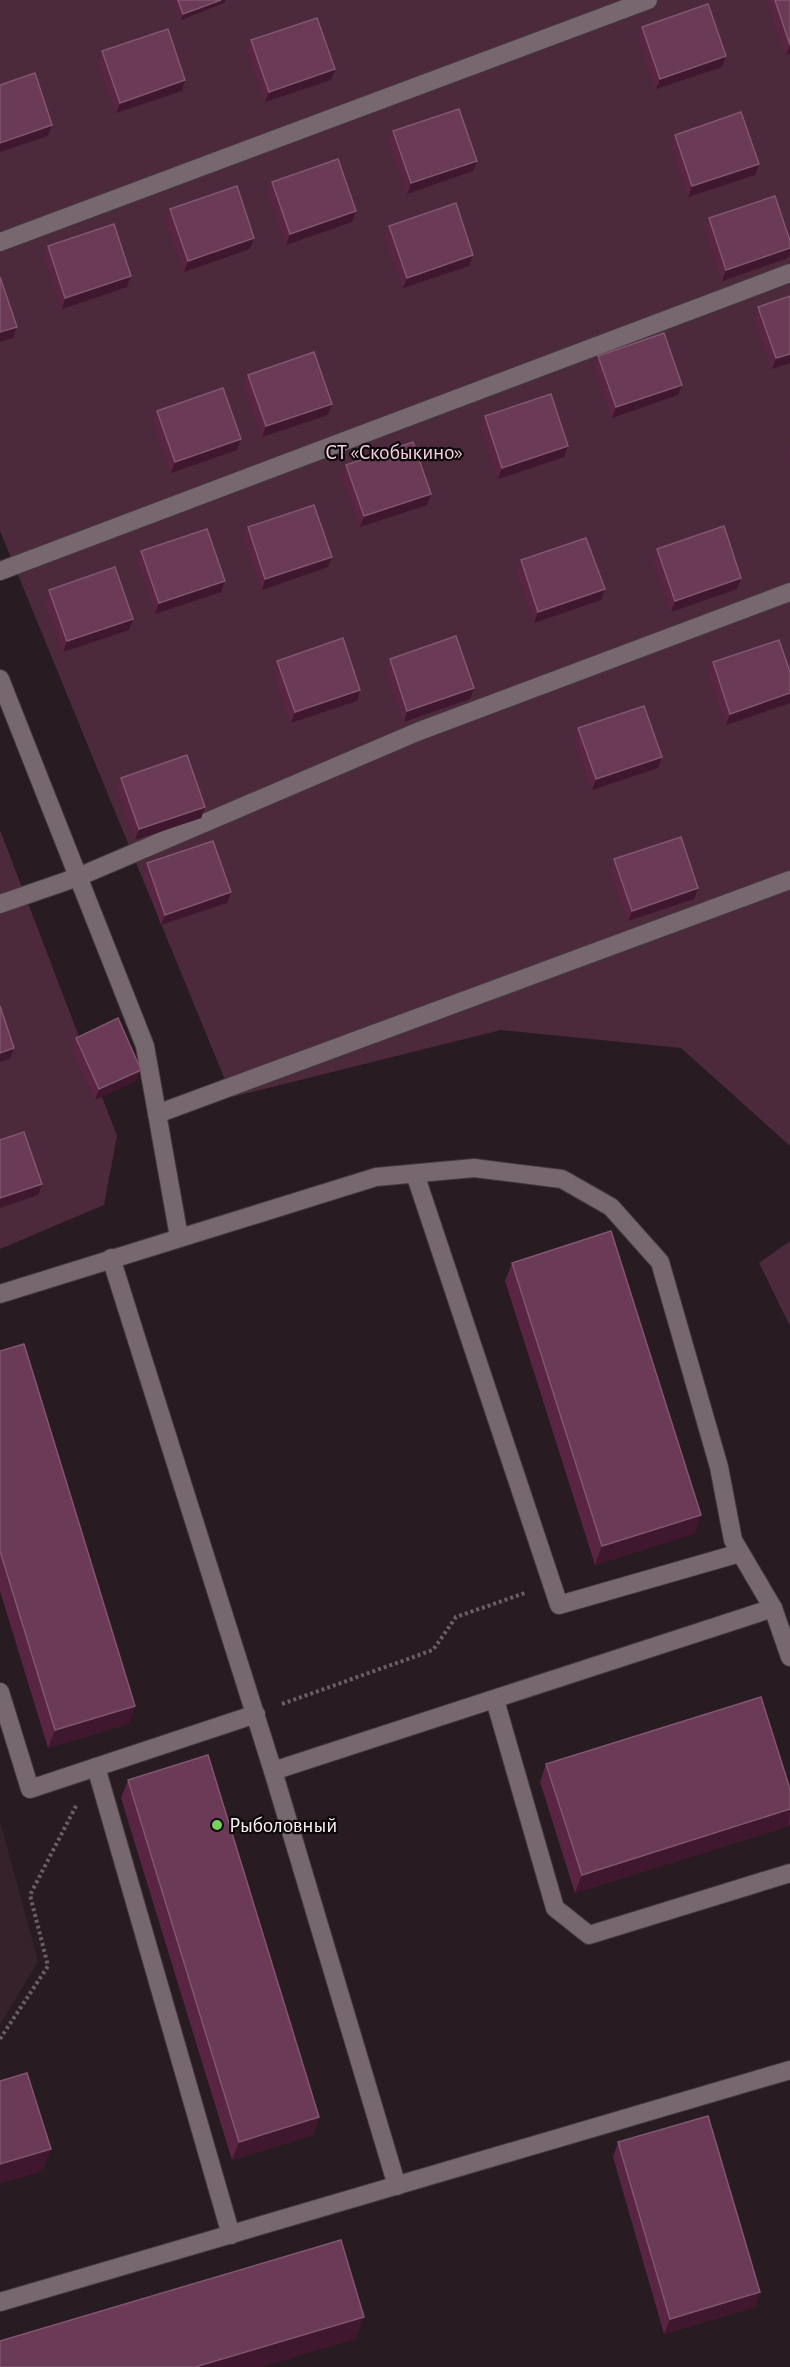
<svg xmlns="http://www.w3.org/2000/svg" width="790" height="2367" viewBox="0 0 790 2367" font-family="'Alegreya Sans',sans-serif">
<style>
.built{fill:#35222b}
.green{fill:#4d293c}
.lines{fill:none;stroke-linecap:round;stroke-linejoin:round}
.minor-casing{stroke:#43393e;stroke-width:20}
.path{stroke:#6b5f64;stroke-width:4;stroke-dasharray:3 3;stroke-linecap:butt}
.minor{stroke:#77676e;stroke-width:18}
.wall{fill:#5a2443}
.shaded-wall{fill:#3f172e}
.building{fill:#6b3a56;stroke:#81566f;stroke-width:1.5}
.poi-dot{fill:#76d25a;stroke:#0d080a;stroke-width:2}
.labels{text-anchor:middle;stroke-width:4.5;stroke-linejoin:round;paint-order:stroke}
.park-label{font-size:21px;fill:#f6cfe1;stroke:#0d080a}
.poi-label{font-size:21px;fill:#f9eff4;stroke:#0d080a;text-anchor:start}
</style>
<rect width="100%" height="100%" fill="#281b21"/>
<path class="built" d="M0,1821L38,1961L0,2025Z"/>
<g class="green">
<path d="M0,0H790V1146L681,1048L501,1030L232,1097L0,531Z"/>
<path d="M0,830L117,1136L104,1205L0,1249Z"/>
<path d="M790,1241V1326L759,1263Z"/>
</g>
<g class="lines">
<g class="minor-casing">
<g id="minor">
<path d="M0,242L648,0"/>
<path d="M0,571L790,273"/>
<path d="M0,679L145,1046L179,1237"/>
<path d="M0,904L78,877L417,732L790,592"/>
<path d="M157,1114L790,880"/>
<path d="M415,1174L559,1605L740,1553"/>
<path d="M111,1258L273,1771L773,1608"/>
<path d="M0,1294L376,1177L474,1168L562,1179L611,1207L660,1262L719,1467L733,1540L773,1608L790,1657"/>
<path d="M0,1692L30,1789L256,1714"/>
<path d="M495,1700L555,1908L589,1935L790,1873"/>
<path d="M96,1767L231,2235"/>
<path d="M273,1771L397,2186"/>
<path d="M0,2302L790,2070"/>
</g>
</g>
<g class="path">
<path d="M282,1704L433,1650L456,1617L525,1593"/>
<path d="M0,2039L48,1966L30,1895L77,1804"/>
</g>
<use href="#minor" class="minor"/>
</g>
<g class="wall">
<path d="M173,0H226L224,3L181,20Z"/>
<path d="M770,0H790V54L786,55L768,4Z"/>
<path d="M642,27L726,56L722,67L656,89L638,38Z"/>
<path d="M251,40L331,80L265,102L247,51Z"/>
<path d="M102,51L182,91L116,113L98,62Z"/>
<path d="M393,131L473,171L407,194L389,142Z"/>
<path d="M675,135L755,175L688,197L671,146Z"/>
<path d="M272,182L356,211L352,222L286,245L268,193Z"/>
<path d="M170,209L254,238L250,249L184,272L166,220Z"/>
<path d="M709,218L790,241V254L788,258L722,281L705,229Z"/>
<path d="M389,226L469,266L403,288L385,237Z"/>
<path d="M48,246L127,287L62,309L44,257Z"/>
<path d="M790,296V363L772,369L754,317L758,307Z"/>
<path d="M598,356L678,395L612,418L594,366Z"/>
<path d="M248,375L328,415L262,437L244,386Z"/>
<path d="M157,411L241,439L237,450L171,473L153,421Z"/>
<path d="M485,416L568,446L564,457L498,479L481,427Z"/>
<path d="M790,442V459L787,450Z"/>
<path d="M346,465L427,505L360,527L342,476Z"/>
<path d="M248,527L332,557L328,567L262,590L244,538Z"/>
<path d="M657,549L741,578L737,589L671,612L653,560Z"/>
<path d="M141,551L221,592L155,614L138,562Z"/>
<path d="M521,560L605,589L601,600L534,623L517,571Z"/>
<path d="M49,590L133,619L129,630L63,652L45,601Z"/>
<path d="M779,640L726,725L709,673L713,662Z"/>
<path d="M390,659L470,699L404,722L386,670Z"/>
<path d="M277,661L360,690L357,701L291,723L273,672Z"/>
<path d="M578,728L658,768L592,790L574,739Z"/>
<path d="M121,778L205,807L201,818L135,840L117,789Z"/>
<path d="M614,859L698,888L694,899L628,921L610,870Z"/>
<path d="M147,863L231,892L227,903L161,925L143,874Z"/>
<path d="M76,1038L137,1080L95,1100L72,1049Z"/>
<path d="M512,1263L695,1533L595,1565L505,1281Z"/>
<path d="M0,1351L135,1706L128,1724L48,1748L0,1591Z"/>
<path d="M546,1764L790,1789V1824L789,1826L575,1893L540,1782Z"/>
<path d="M128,1780L319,2117L313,2135L232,2160L121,1798Z"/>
<path d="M618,2142L760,2292L755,2307L664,2334L613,2157Z"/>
</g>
<g class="shaded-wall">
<path d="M221,0H226L224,3L181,20L183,14Z"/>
<path d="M790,45V54L786,55Z"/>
<path d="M726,56L722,67L656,89L660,79Z"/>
<path d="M335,69L331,80L265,102L269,92Z"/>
<path d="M185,80L182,91L116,113L120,103Z"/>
<path d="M52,125L48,136L0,152V143Z"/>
<path d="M477,161L473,171L407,194L411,183Z"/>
<path d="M759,164L755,175L688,197L692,186Z"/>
<path d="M356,211L352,222L286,245L290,234Z"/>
<path d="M254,238L250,249L184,272L188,261Z"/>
<path d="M790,248V254L788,258L722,281L726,270Z"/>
<path d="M473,255L469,266L403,288L407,278Z"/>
<path d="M131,276L127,287L62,309L65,298Z"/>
<path d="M17,327L13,338L0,342V332Z"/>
<path d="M790,354V363L772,369L776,358Z"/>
<path d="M682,385L678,395L612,418L616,407Z"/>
<path d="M332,404L328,415L262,437L266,426Z"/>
<path d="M241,439L237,450L171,473L175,462Z"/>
<path d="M568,446L564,457L498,479L502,468Z"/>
<path d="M431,494L427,505L360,527L364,516Z"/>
<path d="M332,557L328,567L262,590L265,579Z"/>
<path d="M741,578L737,589L671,612L675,601Z"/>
<path d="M225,581L221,592L155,614L159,603Z"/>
<path d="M605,589L601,600L534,623L538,612Z"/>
<path d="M133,619L129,630L63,652L67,641Z"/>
<path d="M474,688L470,699L404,722L407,711Z"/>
<path d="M360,690L357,701L291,723L295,712Z"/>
<path d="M790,693V703L726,725L730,714Z"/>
<path d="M662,757L658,768L592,790L596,779Z"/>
<path d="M205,807L201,818L135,840L139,829Z"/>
<path d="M698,888L694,899L628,921L632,911Z"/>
<path d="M231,892L227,903L161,925L165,915Z"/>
<path d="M14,1048L10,1059L0,1062V1053Z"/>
<path d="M141,1070L137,1080L95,1100L99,1089Z"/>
<path d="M42,1184L38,1195L0,1208V1198Z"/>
<path d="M701,1515L695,1533L595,1565L602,1546Z"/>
<path d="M135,1706L128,1724L48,1748L55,1730Z"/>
<path d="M790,1809L789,1826L575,1893L582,1875Z"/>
<path d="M319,2117L313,2135L232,2160L239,2142Z"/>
<path d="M51,2149L43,2171L0,2184V2164Z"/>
<path d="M760,2292L755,2307L664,2334L670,2319Z"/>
<path d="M364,2317L356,2339L262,2367H195Z"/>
</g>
<g class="building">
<path d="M178,0H221L183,14Z"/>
<path d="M775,0H790V45Z"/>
<path d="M708,4L726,56L660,79L642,27Z"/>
<path d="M317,18L335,69L269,92L251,40Z"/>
<path d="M168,29L185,80L120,103L102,51Z"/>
<path d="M35,73L52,125L0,143V85Z"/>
<path d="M459,109L477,161L411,183L393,131Z"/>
<path d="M741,112L759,164L692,186L675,135Z"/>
<path d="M338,159L356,211L290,234L272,182Z"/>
<path d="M237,186L254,238L188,261L170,209Z"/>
<path d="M775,196L790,241V248L726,270L709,218Z"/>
<path d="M456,203L473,255L407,278L389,226Z"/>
<path d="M114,224L131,276L65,298L48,246Z"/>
<path d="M0,277L17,327L0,332Z"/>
<path d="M790,296V354L776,358L758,307Z"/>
<path d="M664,333L682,385L616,407L598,356Z"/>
<path d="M314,352L332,404L266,426L248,375Z"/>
<path d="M223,388L241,439L175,462L157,411Z"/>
<path d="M551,394L568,446L502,468L485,416Z"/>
<path d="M413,442L431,494L364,516L346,465Z"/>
<path d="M314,505L332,557L265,579L248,527Z"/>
<path d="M724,526L741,578L675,601L657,549Z"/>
<path d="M207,529L225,581L159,603L141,551Z"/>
<path d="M586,538L605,589L538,612L521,560Z"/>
<path d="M115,567L133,619L67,641L49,590Z"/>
<path d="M456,636L474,688L407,711L390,659Z"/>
<path d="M343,638L360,690L295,712L277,661Z"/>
<path d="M779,640L790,672V693L730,714L713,662Z"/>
<path d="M644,706L662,757L596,779L578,728Z"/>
<path d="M187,755L205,807L139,829L121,778Z"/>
<path d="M681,837L698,888L632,911L614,859Z"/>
<path d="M213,841L231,892L165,915L147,863Z"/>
<path d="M0,1006L14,1048L0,1053Z"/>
<path d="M118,1018L141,1070L99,1089L76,1038Z"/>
<path d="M24,1132L42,1184L0,1198V1140Z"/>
<path d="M611,1231L701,1515L602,1546L512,1263Z"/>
<path d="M24,1344L135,1706L55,1730L0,1551V1351Z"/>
<path d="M761,1697L790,1789V1809L582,1875L546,1764Z"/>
<path d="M208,1755L319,2117L239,2142L128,1780Z"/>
<path d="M27,2073L51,2149L0,2164V2081Z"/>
<path d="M708,2116L760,2292L670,2319L618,2142Z"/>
<path d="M341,2240L364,2317L195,2367H0V2341Z"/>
</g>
<circle class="poi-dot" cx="217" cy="1825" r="6"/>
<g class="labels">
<g class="park-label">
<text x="394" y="459">СТ «Скобыкино»</text>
</g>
<g class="poi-label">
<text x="229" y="1832">Рыболовный</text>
</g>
</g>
</svg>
